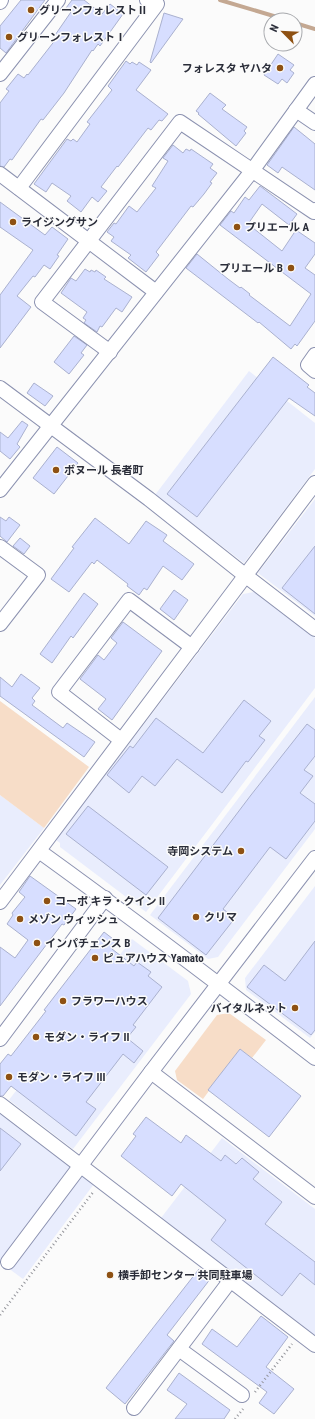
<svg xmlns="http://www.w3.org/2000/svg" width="315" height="1419" viewBox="0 0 315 1419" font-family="'Roboto Condensed','Noto Sans JP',sans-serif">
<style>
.built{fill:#e9edfd}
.green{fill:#f7ddc8}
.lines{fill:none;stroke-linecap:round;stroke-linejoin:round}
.stream{stroke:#c4a892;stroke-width:4}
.building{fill:#d7deff;stroke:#aab1cf}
.minor-casing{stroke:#8c92b0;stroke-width:16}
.path{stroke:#93949a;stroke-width:2.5;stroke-dasharray:1 3;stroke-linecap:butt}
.minor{stroke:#fff;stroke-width:14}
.poi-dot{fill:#8e5113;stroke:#fbfbfb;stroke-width:1.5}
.labels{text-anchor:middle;stroke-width:3;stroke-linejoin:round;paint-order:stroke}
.poi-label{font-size:11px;font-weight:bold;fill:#2a2d39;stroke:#fbfbfb;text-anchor:start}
</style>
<rect width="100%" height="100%" fill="#fbfbfb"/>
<g class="built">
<path d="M249,371L315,423V469L244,563L155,495Z"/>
<path d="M315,499V616L258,573Z"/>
<path d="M254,592L315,638V688L146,912L60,847V843L56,840L243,594Z"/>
<path d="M315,697V829L218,957L208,959L150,915Z"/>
<path d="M0,795L44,828L0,885Z"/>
<path d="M315,886V1032L310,1038L246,990L245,978Z"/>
<path d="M132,939L188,981L191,994L73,1149L9,1100Z"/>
<path d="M0,1112L94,1184L23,1279L0,1262Z"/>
<path d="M222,1138L315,1209V1337L161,1218Z"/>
</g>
<g class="green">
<path d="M0,701L89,767L44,828L0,795Z"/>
<path d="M229,1013L266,1040L252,1058L240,1049L203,1099L177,1080L175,1071L217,1015Z"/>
</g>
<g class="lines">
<g class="stream">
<path d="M220,0L287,20"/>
<path d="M295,23L315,29"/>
</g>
</g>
<g class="building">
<path d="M21,0H45L6,53L0,48V26Z"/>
<path d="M72,0H84L102,14L110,4L123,14L100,46L98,44L93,51L92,50L64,93L43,120L41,119L12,160L10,159L4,167L0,166V103L9,91L6,89L18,74L24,78L27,74L28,75L56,39L53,38L71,12L66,8Z"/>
<path d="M164,13L183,19L151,63L150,62Z"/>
<path d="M278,54L294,65L290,70L294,73L287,83L282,79L278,84L264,75Z"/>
<path d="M126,61L130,64L132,62L137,65L139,62L151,70L136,90L168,114L162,121L159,120L151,130L148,128L118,167L117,166L101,187L107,191L98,202L92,197L81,212L67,201L71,196L52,183L46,192L34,184L67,139L71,141L73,139L77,142L90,124L87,122L112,90L108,86Z"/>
<path d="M210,93L226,105L222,109L247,127L244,131L246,133L236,146L198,114L199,113L196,111Z"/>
<path d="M294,127L315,144V190L282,167L278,173L267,165Z"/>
<path d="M173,145L183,153L186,149L190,151L191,149L213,164L210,168L217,173L210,182L212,183L204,194L193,207L191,206L156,252L159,255L146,272L128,258L131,255L111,241L114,237L107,232L114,223L116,224L129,206L137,212L156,188L152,186L168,161L163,158Z"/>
<path d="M260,186L297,214L289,225L262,204L248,224L282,251L296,230L315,243V254L305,268L315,275V321L297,346L295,344L291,349L259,322L258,323L186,268L197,254L228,279L240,288L241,287L250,294L249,295L290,326L311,294L220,225L231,211L234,213L245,197L249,200Z"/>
<path d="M0,202L45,235L52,227L68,239L57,255L59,256L50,269L44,265L35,277L33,276L17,296L31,307L0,348V295L33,250L0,227Z"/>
<path d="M85,269L90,272L91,270L95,272L96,270L106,277L104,279L132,297L122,312L116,308L102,327L100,326L97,332L84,323L86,320L83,318L87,312L61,293L71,278L76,281Z"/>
<path d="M74,336L87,345L81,353L84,355L69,374L54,362Z"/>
<path d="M273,357L309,385L307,387L315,393V416L289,398L197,517L167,494Z"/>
<path d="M34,383L53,396L45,406L27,393Z"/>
<path d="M22,421L28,425L17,444L20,447L10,459L0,451V432L8,438Z"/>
<path d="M57,447L78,463L54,494L33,478Z"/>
<path d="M0,517L6,521L9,517L20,525L7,542L0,536Z"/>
<path d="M95,518L129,544L146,521L167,535L163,541L194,564L182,580L163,566L147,590L144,588L139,595L127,586L128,584L97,560L94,564L92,562L69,592L51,579L74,548L72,547Z"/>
<path d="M20,538L30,546L24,554L13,546Z"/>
<path d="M315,546V614L282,588Z"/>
<path d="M174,590L188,600L174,620L160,609Z"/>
<path d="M84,593L98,604L73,638L71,636L52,663L40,654Z"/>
<path d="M123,622L162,651L112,720L98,709L106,699L80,679L98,655L104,660L117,643L111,638Z"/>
<path d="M21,674L40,688L32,698L35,701L32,705L63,728L67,723L95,742L84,757L0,696V677L12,687Z"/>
<path d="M244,700L271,721L259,736L265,740L248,762L246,761L222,793L177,759L155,786L142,776L129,793L107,775L130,746L133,748L156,718L203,753Z"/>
<path d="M307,724L315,730V756L304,770L313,776L300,793L315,804V821L286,859L270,847L223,909L235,918L206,955L158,918L251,795Z"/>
<path d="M88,806L168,867L146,895L66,834Z"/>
<path d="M30,876L76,909L64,925L62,924L0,1006V947L15,958L28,940L7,924L13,915L12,913L25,897L19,892Z"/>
<path d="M104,932L117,942L112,949L134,966L137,962L151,972L148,976L162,987L133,1025L136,1027L127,1038L143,1051L134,1063L123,1054L86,1102L96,1109L76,1136L11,1086L3,1096H0V1064L8,1054L11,1056L46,1011L44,1010Z"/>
<path d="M315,941V1030L311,1035L247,987L264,965L285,981Z"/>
<path d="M240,1049L301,1096L269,1137L208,1090Z"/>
<path d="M146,1117L181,1143L186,1135L221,1161L225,1155L236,1164L242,1158L259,1172L253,1179L282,1202L265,1224L315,1262V1285L300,1273L282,1296L211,1240L226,1220L181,1184L172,1196L121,1156L136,1136L133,1134Z"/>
<path d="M0,1128L21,1144L0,1171Z"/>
<path d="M199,1269L211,1278L167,1335L174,1341L125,1404L106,1388Z"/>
<path d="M261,1316L288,1337L266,1367L294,1389L274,1414L259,1403L267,1392L202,1344L212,1329L237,1347Z"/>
<path d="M179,1373L230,1410L224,1419H175L187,1404L167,1390Z"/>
</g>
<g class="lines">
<g class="minor-casing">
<g id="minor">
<path d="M0,2L1,0"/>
<path d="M0,74L58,0"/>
<path d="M296,110L315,123"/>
<path d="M0,174L156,292"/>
<path d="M19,188L157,4L147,0"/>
<path d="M110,352L42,302L180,122L314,212L315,210"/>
<path d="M315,355L308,365L315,371"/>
<path d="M0,388L149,499L246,576L315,629"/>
<path d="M0,490L252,171L315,84"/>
<path d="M0,547L38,575L0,624"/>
<path d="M121,740L59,692L129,600L192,647"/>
<path d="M39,851C132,918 224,988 315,1058"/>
<path d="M0,902L315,483"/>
<path d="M0,1039L105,898"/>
<path d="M151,1072L315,1197"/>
<path d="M0,1104L315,1345"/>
<path d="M8,1262L151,1072L315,858"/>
<path d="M179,1349L242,1395"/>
<path d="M134,1408L230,1281"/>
</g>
</g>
<g class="path">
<path d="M0,1315L94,1191"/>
<path d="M255,1392L292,1344"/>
<path d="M235,1419L243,1409"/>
</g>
<use href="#minor" class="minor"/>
</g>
<g class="poi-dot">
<circle cx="31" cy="10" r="4"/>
<circle cx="9" cy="37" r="4"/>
<circle cx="280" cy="68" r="4"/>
<circle cx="13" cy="222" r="4"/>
<circle cx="237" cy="227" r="4"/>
<circle cx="291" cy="268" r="4"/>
<circle cx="56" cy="470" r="4"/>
<circle cx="241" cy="851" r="4"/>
<circle cx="47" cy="901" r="4"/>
<circle cx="196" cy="917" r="4"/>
<circle cx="20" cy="919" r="4"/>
<circle cx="37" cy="943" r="4"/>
<circle cx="95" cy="958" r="4"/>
<circle cx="63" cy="1001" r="4"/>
<circle cx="295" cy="1008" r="4"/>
<circle cx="36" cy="1037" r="4"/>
<circle cx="9" cy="1077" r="4"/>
<circle cx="110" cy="1275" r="4"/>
</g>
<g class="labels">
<g class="poi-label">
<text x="39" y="14">グリーンフォレストⅡ</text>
<text x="17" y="41">グリーンフォレストⅠ</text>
<text x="272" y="72" text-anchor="end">フォレスタ ヤハタ</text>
<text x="21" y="226">ライジングサン</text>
<text x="245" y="231">プリエール A</text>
<text x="283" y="272" text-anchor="end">プリエール B</text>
<text x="64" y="474">ボヌール 長者町</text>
<text x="233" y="855" text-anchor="end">寺岡システム</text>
<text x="55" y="905">コーポ キラ・クイン II</text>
<text x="204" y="921">クリマ</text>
<text x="28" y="923">メゾン ウィッシュ</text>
<text x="45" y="947">インパチェンス B</text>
<text x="103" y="962">ピュアハウス Yamato</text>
<text x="71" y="1005">フラワーハウス</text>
<text x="287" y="1012" text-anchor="end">バイタルネット</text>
<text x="44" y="1041">モダン・ライフ II</text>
<text x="17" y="1081">モダン・ライフ III</text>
<text x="118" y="1279">横手卸センター 共同駐車場</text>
</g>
</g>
<g transform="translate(283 32) rotate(294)"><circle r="19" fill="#fbfbfb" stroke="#a7a9ad"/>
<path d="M0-3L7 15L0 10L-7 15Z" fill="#8e5113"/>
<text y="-6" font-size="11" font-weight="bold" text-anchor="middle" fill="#2a2d39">N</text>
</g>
</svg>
